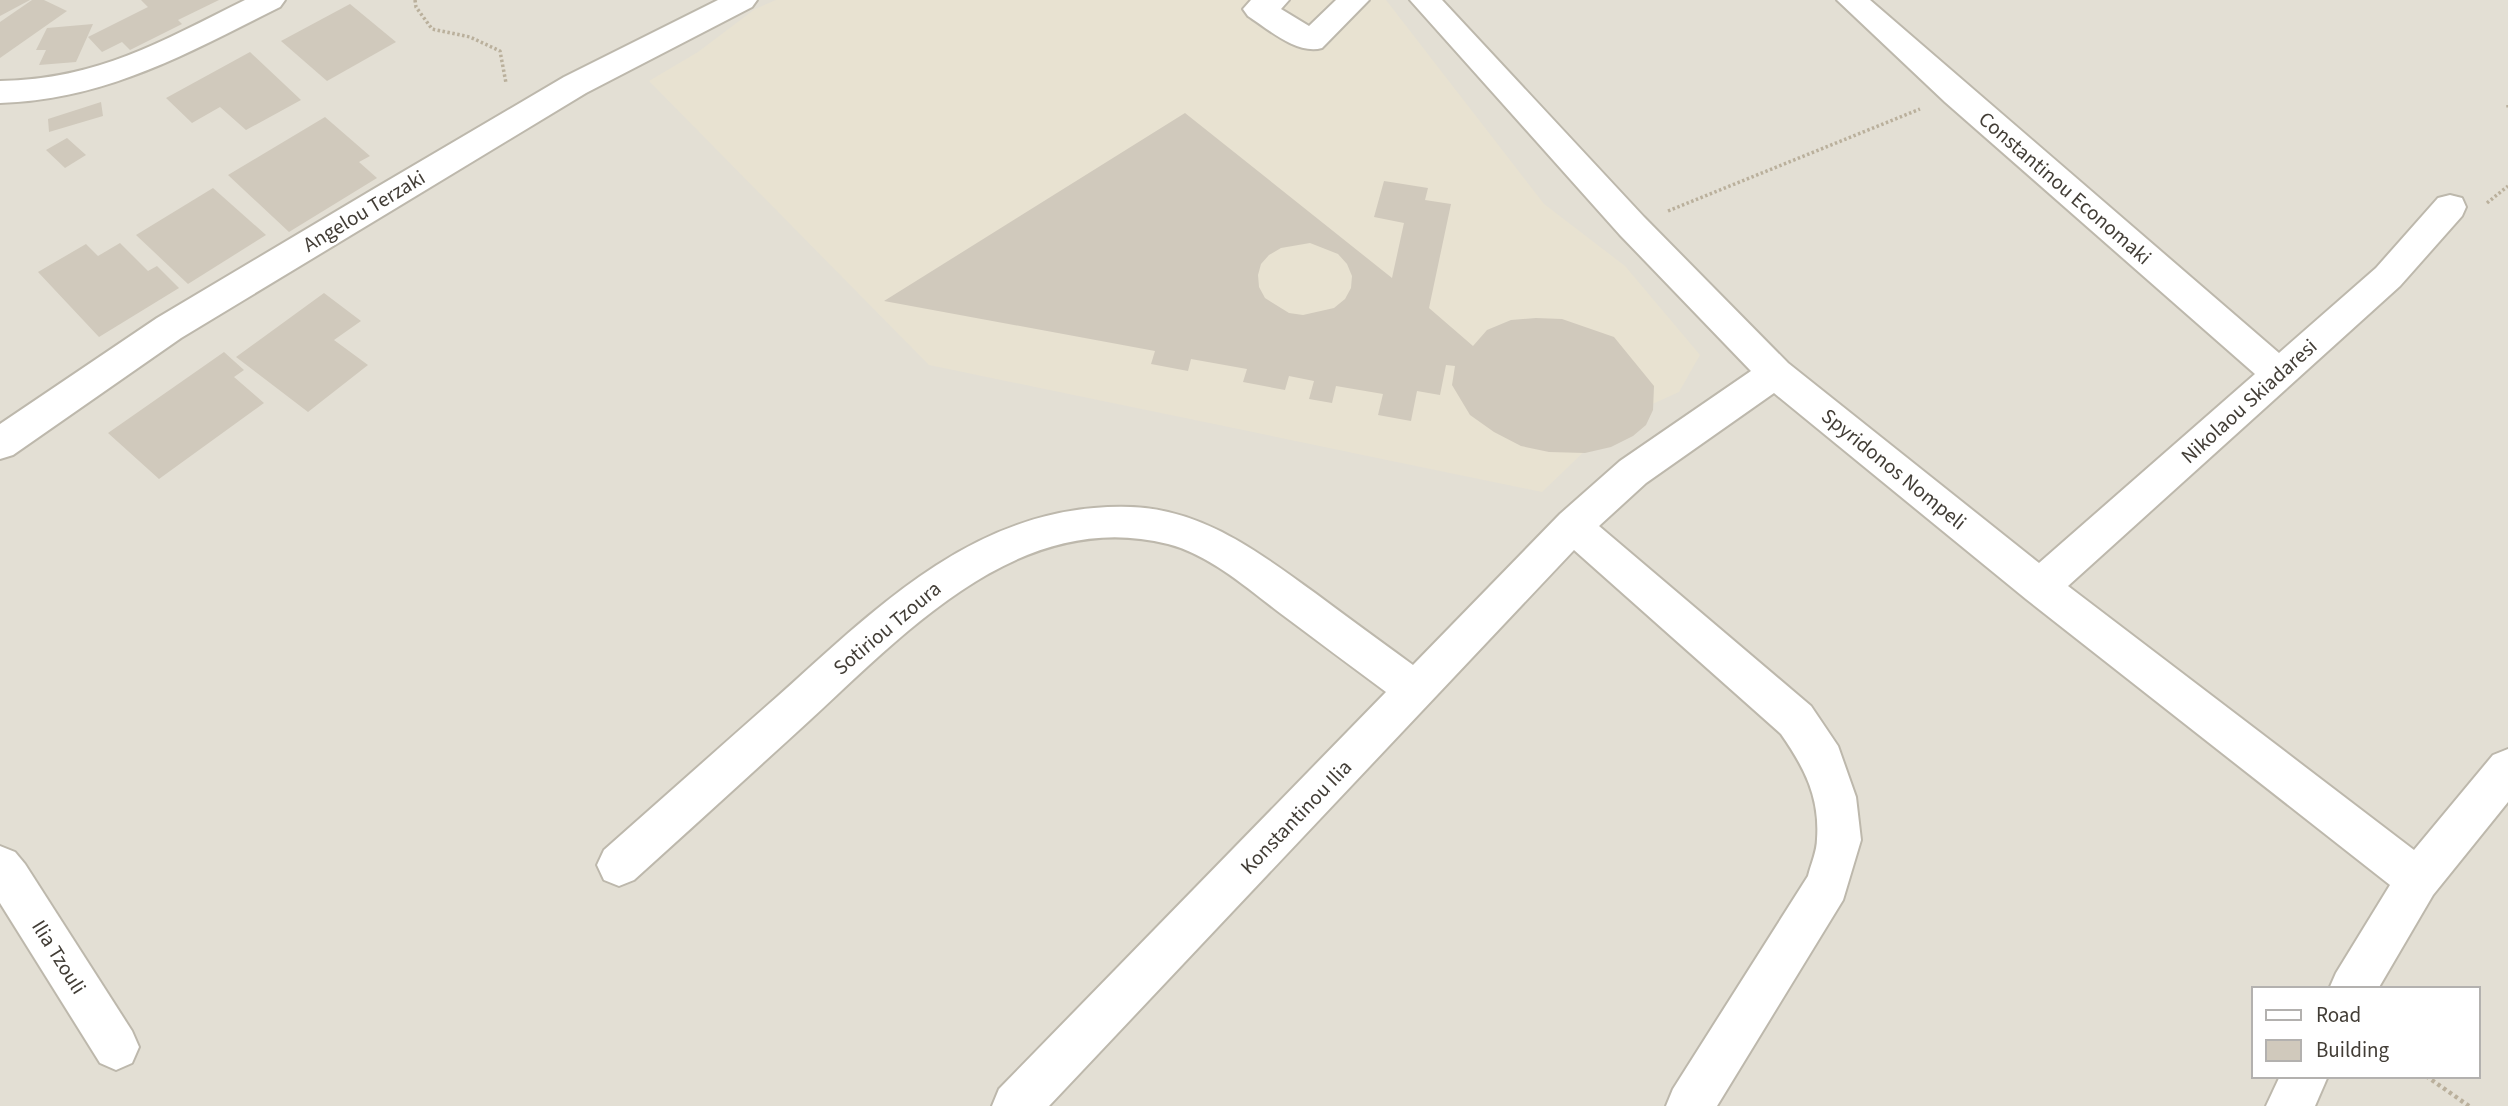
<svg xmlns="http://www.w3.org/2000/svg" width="2508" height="1106" viewBox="0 0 2508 1106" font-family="'Source Sans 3',sans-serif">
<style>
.residential{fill:#e3dfd4;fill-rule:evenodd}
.education{fill:#e8e2d1}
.building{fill:#d0c9bc;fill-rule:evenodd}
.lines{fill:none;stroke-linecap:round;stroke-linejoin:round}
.minor-casing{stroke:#bdb8ac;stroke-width:4}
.path-far1{stroke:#bab09c;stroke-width:3.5;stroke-dasharray:2.5 2.5;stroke-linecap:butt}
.path{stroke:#bab09c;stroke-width:4.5;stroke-dasharray:3.5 3.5;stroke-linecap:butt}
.minor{fill:#fff;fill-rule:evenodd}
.labels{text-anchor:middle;stroke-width:5;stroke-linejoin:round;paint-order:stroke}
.street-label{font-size:21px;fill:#423d36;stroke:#fff}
</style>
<rect width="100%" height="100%" fill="#f0ede5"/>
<path class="residential" d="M0,0H2508V1106H0ZM2254,989H2478V1076H2254Z"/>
<path class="education" d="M776,0H1386L1544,204L1625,266L1700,355L1679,392L1617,420L1542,492L929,365L649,81L698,52L755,9Z"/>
<g class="building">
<path d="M0,0H30L0,16Z"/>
<path d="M32,0H44L67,11L0,58V22Z"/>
<path d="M141,0H219L178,20L182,24L130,50L122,42L102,52L88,37L148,7Z"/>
<path d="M350,4L396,42L327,81L281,41Z"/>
<path d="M93,24L76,62L39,65L46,50H36L47,28Z"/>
<path d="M250,52L301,100L246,130L220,107L192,123L166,98Z"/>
<path d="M101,102L103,116L49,132L48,119Z"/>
<path d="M1185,113L1392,278L1404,223L1374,217L1384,181L1428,188L1425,200L1451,204L1429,308L1473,346L1487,330L1511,320L1536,318L1562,319L1614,337L1654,386L1653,410L1646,425L1633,436L1611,447L1585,453L1549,452L1521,446L1494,432L1470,415L1452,385L1455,366L1446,365L1440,395L1417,391L1411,421L1378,415L1383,394L1336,386L1332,403L1309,399L1314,381L1289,376L1285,390L1243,382L1247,369L1191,359L1188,371L1151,364L1155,351L884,301ZM1310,243L1338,254L1347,264L1352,276L1351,288L1345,299L1334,308L1303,315L1289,313L1265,298L1259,287L1258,275L1261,264L1269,255L1281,248Z"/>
<path d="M325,117L370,156L359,162L377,178L289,232L228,175Z"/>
<path d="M67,138L86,155L65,168L46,150Z"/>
<path d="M213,188L266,235L188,284L136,235Z"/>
<path d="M120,243L148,271L157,266L179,288L99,337L38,272L86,244L98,256Z"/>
<path d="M324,293L361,321L334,340L368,365L308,412L236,357Z"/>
<path d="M224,352L244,370L234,377L264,403L159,479L108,433Z"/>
</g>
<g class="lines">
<g class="minor-casing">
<g id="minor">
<path d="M245,0H285L280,7C188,53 106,100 0,103V81C99,79 160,42 245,0Z"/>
<path d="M718,0H757L752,7L586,93L396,208L181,338L13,455L0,459V424L157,318L372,190L564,77Z"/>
<path d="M1251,0H1289L1281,9L1309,26L1336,0H1369L1322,48C1297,55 1268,29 1248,16L1243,9Z"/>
<path d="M1410,0H1442L1644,217L1788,363L2039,563L2255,374L1945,102L1837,0H1870L2279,353L2376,268L2438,198L2450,195L2462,198L2466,207L2462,216L2400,286L2068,586L2414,850L2493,755L2508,749V802L2433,895L2378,989H2329L2336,973L2390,885L2026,599L1774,393L1646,483L1599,526L1811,706L1838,746L1856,797L1861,840L1843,900L1717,1106H1666L1673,1089L1808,876C1811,864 1817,851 1817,839C1820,797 1804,767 1781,734L1574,550L1049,1106H992L999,1089L1386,692C1351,666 1316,640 1280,613C1247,588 1210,555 1168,544C1021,507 907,631 810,720C752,773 693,827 634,880L619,886L604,880L597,865L604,850C662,799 720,747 778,696C871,613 963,519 1094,508C1118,506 1144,506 1168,512C1224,525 1269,560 1315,593C1347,617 1380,641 1413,665L1560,514L1620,461L1751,371L1620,235Z"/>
<path d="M0,846L15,852L25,864L132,1031L139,1047L132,1063L116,1070L100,1063L0,903Z"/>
<path d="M2280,1076H2328L2315,1106H2266Z"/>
</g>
</g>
<g class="path-far1">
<path d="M415,0L416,7L432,29L470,37L500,51L506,83"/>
<path d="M2508,105V109"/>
<path d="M2487,203L2508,186"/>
<path d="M1668,211L1920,109"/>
</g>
<path class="path" d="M2426,1076L2469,1106"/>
<use href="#minor" class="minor"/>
</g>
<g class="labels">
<g class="street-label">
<text transform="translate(2065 188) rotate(41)" y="7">Constantinou Economaki</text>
<text transform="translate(364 211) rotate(-31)" y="7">Angelou Terzaki</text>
<text transform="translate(2249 401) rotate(-42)" y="7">Nikolaou Skiadaresi</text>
<text transform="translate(1894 469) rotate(39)" y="7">Spyridonos Nompeli</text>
<text transform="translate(887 628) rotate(-40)" y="7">Sotiriou Tzoura</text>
<text transform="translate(1296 817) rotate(-46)" y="7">Konstantinou Ilia</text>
<text transform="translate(59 957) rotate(58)" y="7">Ilia Tzouli</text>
</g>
</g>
<rect x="2252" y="987" width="228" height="91" fill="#ffffff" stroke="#b3b1af" stroke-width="2"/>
<rect x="2266" y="1010" width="35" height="10" fill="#ffffff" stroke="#b3b1af" stroke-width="2"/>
<text x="2316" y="1022" font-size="21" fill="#423d36">Road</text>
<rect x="2266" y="1040" width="35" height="21" fill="#d0c9bc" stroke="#b3b1af" stroke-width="2"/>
<text x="2316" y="1057" font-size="21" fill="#423d36">Building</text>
</svg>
